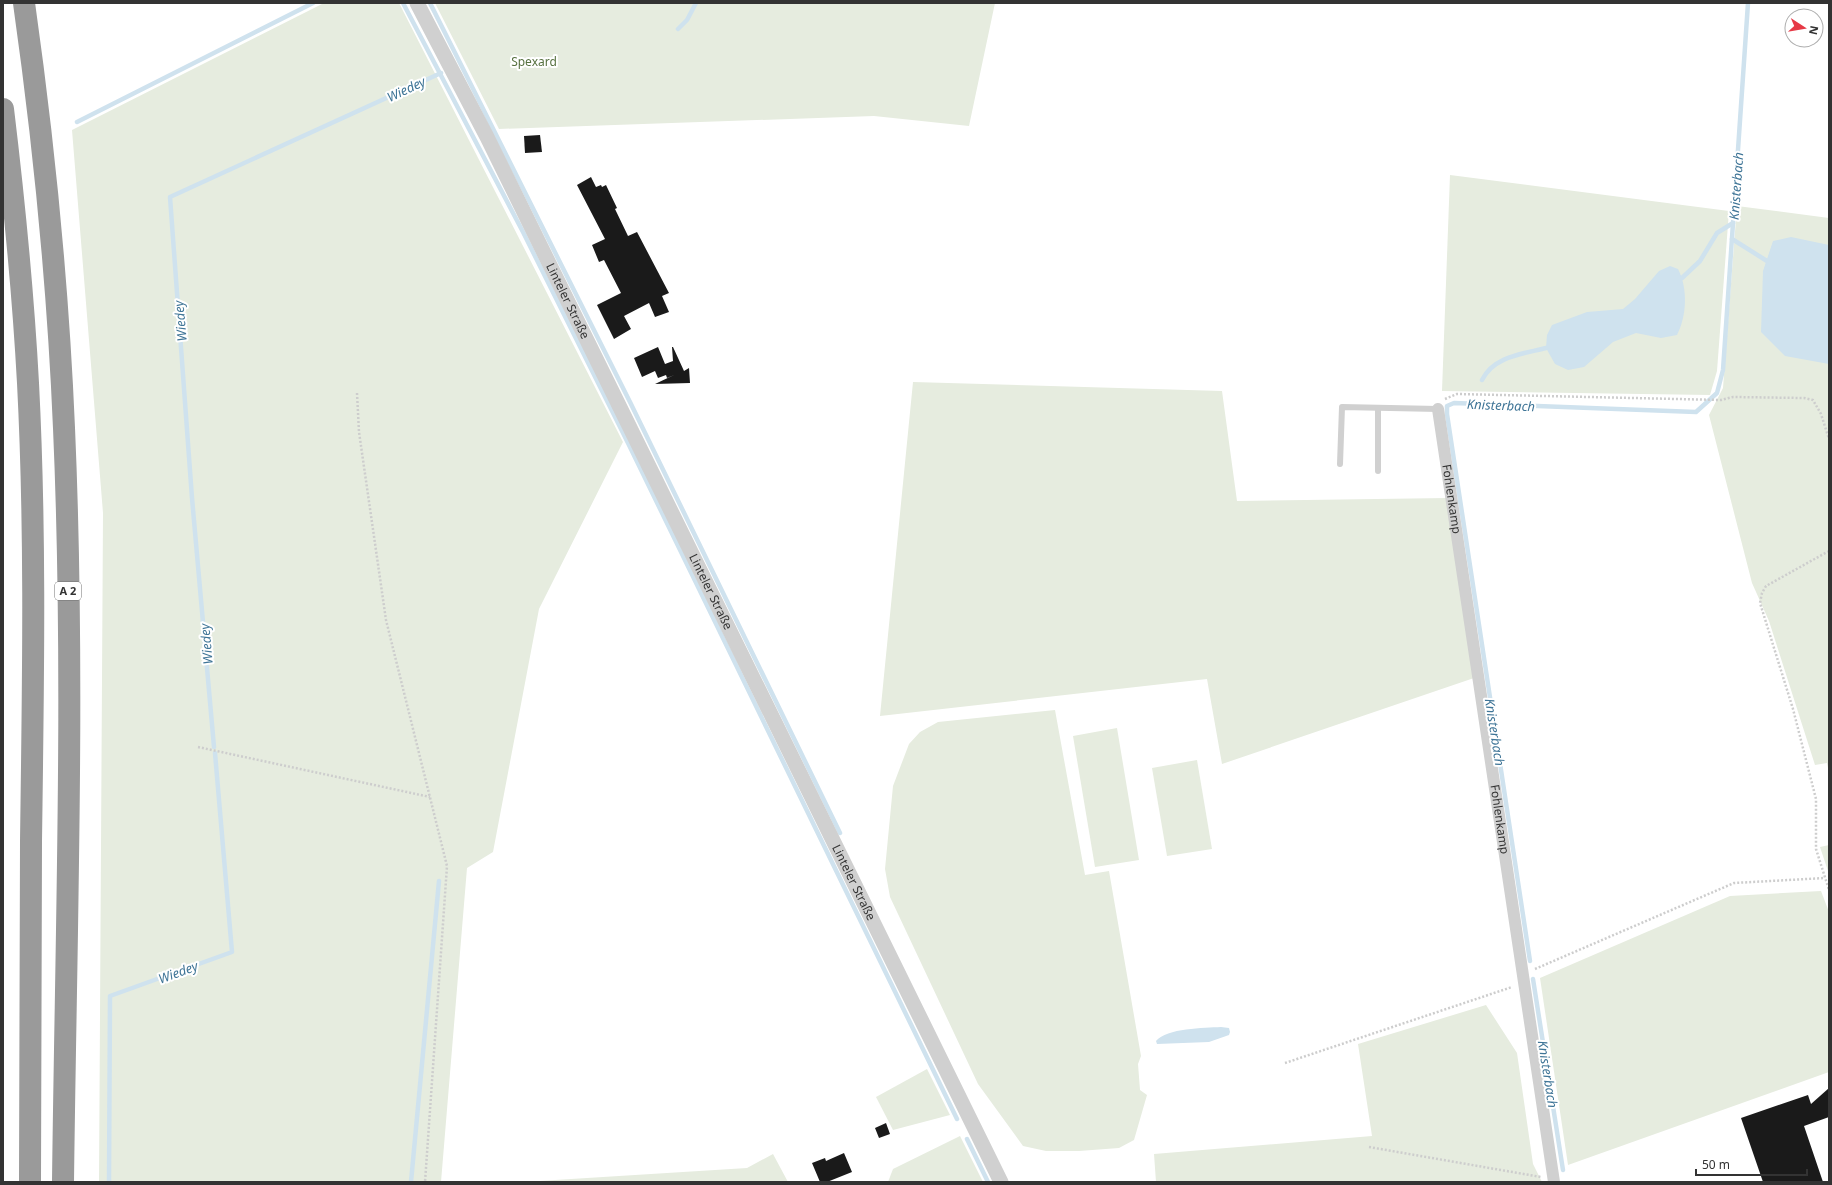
<svg xmlns="http://www.w3.org/2000/svg" width="1832" height="1185" viewBox="0 0 1832 1185" font-family="'Noto Sans',sans-serif">
<style>
.green{fill:#e6ecdf}
.water{fill:#cfe2ee}
.lines{fill:none;stroke-linecap:round;stroke-linejoin:round}
.stream{stroke:#cfe2ee;stroke-width:4.5}
.building{fill:#1a1a1a}
.path{stroke:#cdcdcd;stroke-width:2.5;stroke-dasharray:2 2;stroke-linecap:butt}
.service{stroke:#d0d0d0;stroke-width:6}
.minor{stroke:#d0d0d0;stroke-width:12}
.tertiary{stroke:#d0d0d0;stroke-width:15}
.motorway{stroke:#9a9a9a;stroke-width:22}
.labels{text-anchor:middle;stroke-width:4;stroke-linejoin:round;paint-order:stroke}
.shield{fill:#fff;stroke:#707070;stroke-width:1}
.shield-label{font-size:11px;font-weight:bold;fill:#333}
.park-label{font-size:12px;fill:#56703f;stroke:#fff}
.street-label{font-size:12px;fill:#333;stroke:#fff}
.water-label{font-size:13px;font-style:italic;fill:#3f7597;stroke:#fff}
</style>
<rect width="100%" height="100%" fill="#fff"/>
<g class="green">
<path d="M324,3H399L623,442L539,609L493,852L467,868L441,1182H99L103,513L72,130Z"/>
<path d="M435,3H995L969,126L874,116L499,129Z"/>
<path d="M1450,175L1729,211L1717,371L1710,395L1442,391Z"/>
<path d="M1737,206L1829,218V773L1827,763L1815,765L1769,621L1752,583L1709,415L1723,388Z"/>
<path d="M913,382L1222,391L1237,501L1447,498L1474,678L1222,764L1207,679L880,716Z"/>
<path d="M1055,710L1085,875L1109,871L1141,1056L1138,1064L1140,1090L1147,1095L1134,1140L1119,1148L1079,1151H1046L1023,1146L978,1084L890,897L885,869L893,786L909,744L920,732L938,722Z"/>
<path d="M1117,728L1139,860L1095,867L1073,736Z"/>
<path d="M1197,760L1212,849L1167,856L1152,768Z"/>
<path d="M1829,845V874L1820,847Z"/>
<path d="M1821,891L1829,912V1072L1568,1165L1540,978L1730,896Z"/>
<path d="M1486,1005L1517,1053L1533,1164L1542,1182H1156L1154,1154L1372,1136L1358,1044Z"/>
<path d="M927,1069L950,1115L893,1130L876,1097Z"/>
<path d="M960,1136L983,1182H888L893,1169Z"/>
<path d="M773,1154L788,1182H523L747,1168Z"/>
</g>
<g class="water">
<path d="M1791,237L1829,245V364L1785,356L1761,332L1763,271L1773,241Z"/>
<path d="M1670,266L1678,269C1688,288 1687,316 1677,335L1661,338L1636,333L1613,342L1584,367L1568,370L1555,364L1546,348L1547,335L1552,325L1587,312L1623,309L1635,299L1659,271Z"/>
<path d="M1221,1027L1229,1028L1230,1032L1229,1035L1209,1042L1157,1044L1156,1041C1167,1028 1204,1028 1221,1027Z"/>
</g>
<g class="lines">
<g class="stream">
<path d="M403,3L523,232L628,443L957,1119"/>
<path d="M430,3L630,402L840,833"/>
<path d="M678,29L687,20L696,3"/>
<path d="M77,122L313,3"/>
<path d="M1732,239L1767,261"/>
<path d="M1682,278L1700,261L1717,233L1733,223"/>
<path d="M1482,380C1494,356 1523,354 1546,348"/>
<path d="M214,747L192,498L170,197L441,73"/>
<path d="M1530,961L1447,414V406L1454,403L1481,404L1696,412L1717,393L1723,370L1748,3"/>
<path d="M1533,979L1563,1170"/>
<path d="M967,1139L988,1182"/>
<path d="M109,1182L110,996L232,952L215,753"/>
<path d="M411,1182L439,881"/>
</g>
</g>
<g class="building">
<path d="M540,135L542,152L525,153L524,136Z"/>
<path d="M591,177L596,187L601,185L602,187L606,185L617,208L615,209L628,236L637,232L669,293L662,296L669,312L655,317L649,303L624,316L631,329L614,339L597,305L621,293L604,260L599,262L592,245L605,239L577,185Z"/>
<path d="M658,347L665,364L673,361L672,347H673L684,371L689,368L690,383L655,384L674,375L667,378L666,375L658,378L655,371L642,377L634,358Z"/>
<path d="M1829,1088V1117L1804,1126L1823,1182H1763L1741,1118L1808,1095L1811,1104Z"/>
<path d="M886,1123L890,1134L879,1138L875,1128Z"/>
<path d="M844,1153L852,1172L827,1182H820L812,1163L825,1158L826,1161Z"/>
</g>
<g class="lines">
<g class="path">
<path d="M357,393L359,432L386,620L447,866L425,1182"/>
<path d="M1445,399L1457,394L1721,400L1733,397L1804,398L1813,400L1821,414L1829,439"/>
<path d="M1829,551L1766,586L1762,593L1760,603L1793,709L1816,799V849L1829,890"/>
<path d="M198,747L430,797"/>
<path d="M1535,969L1734,883L1825,878"/>
<path d="M1285,1063L1512,987"/>
<path d="M1369,1147L1541,1177"/>
</g>
<g class="service">
<path d="M1378,408V471"/>
<path d="M1340,464L1342,407L1438,409"/>
</g>
<path class="minor" id="s1" d="M1438,409L1554,1182"/>
<path class="tertiary" id="s2" d="M417,3L487,137L1001,1182"/>
<g class="motorway">
<path d="M24,3C44,144 58,286 64,428C75,679 66,931 63,1182"/>
<path d="M3,109C14,200 23,291 28,383C36,536 33,689 31,842C30,955 31,1069 30,1182"/>
</g>
</g>
<g class="labels">
<rect class="shield" x="55" y="582" width="26" height="18" rx="3"/>
<g class="shield-label">
<text x="68" y="595">A 2</text>
</g>
<g class="park-label">
<text x="534" y="66">Spexard</text>
</g>
<g class="street-label">
<text dy="4" stroke="none"><textPath href="#s2" startOffset="334">Linteler Straße</textPath></text>
<text dy="4" stroke="none"><textPath href="#s1" startOffset="91">Fohlenkamp</textPath></text>
<text dy="4" stroke="none"><textPath href="#s2" startOffset="658">Linteler Straße</textPath></text>
<text dy="4" stroke="none"><textPath href="#s1" startOffset="415">Fohlenkamp</textPath></text>
<text dy="4" stroke="none"><textPath href="#s2" startOffset="982">Linteler Straße</textPath></text>
</g>
<g class="water-label">
<text transform="translate(406 89) rotate(-25)" y="5">Wiedey</text>
<text transform="translate(1736 186) rotate(-86)" y="5">Knisterbach</text>
<text transform="translate(180 321) rotate(-95)" y="5">Wiedey</text>
<text transform="translate(1501 405) rotate(2)" y="5">Knisterbach</text>
<text transform="translate(206 644) rotate(-95)" y="5">Wiedey</text>
<text transform="translate(1495 732) rotate(81)" y="5">Knisterbach</text>
<text transform="translate(178 972) rotate(-20)" y="5">Wiedey</text>
<text transform="translate(1548 1074) rotate(81)" y="5">Knisterbach</text>
</g>
</g>
<rect width="1832" height="1185" fill="none" stroke="#333333" stroke-width="8"/>
<g transform="translate(1804 28) rotate(102)"><circle r="19" fill="#ffffff" stroke="#adadad"/>
<path d="M0-3L7 15L0 10L-7 15Z" fill="#e63946"/>
<text y="-6" font-size="11" font-weight="bold" text-anchor="middle" fill="#333333">N</text>
</g>
<path d="M1696 1169v6h111v-6" fill="none" stroke="#333333" stroke-width="2"/>
<text x="1702" y="1169" font-size="12" fill="#333333" stroke="#ffffff" stroke-width="3" paint-order="stroke">50 m</text>
</svg>
